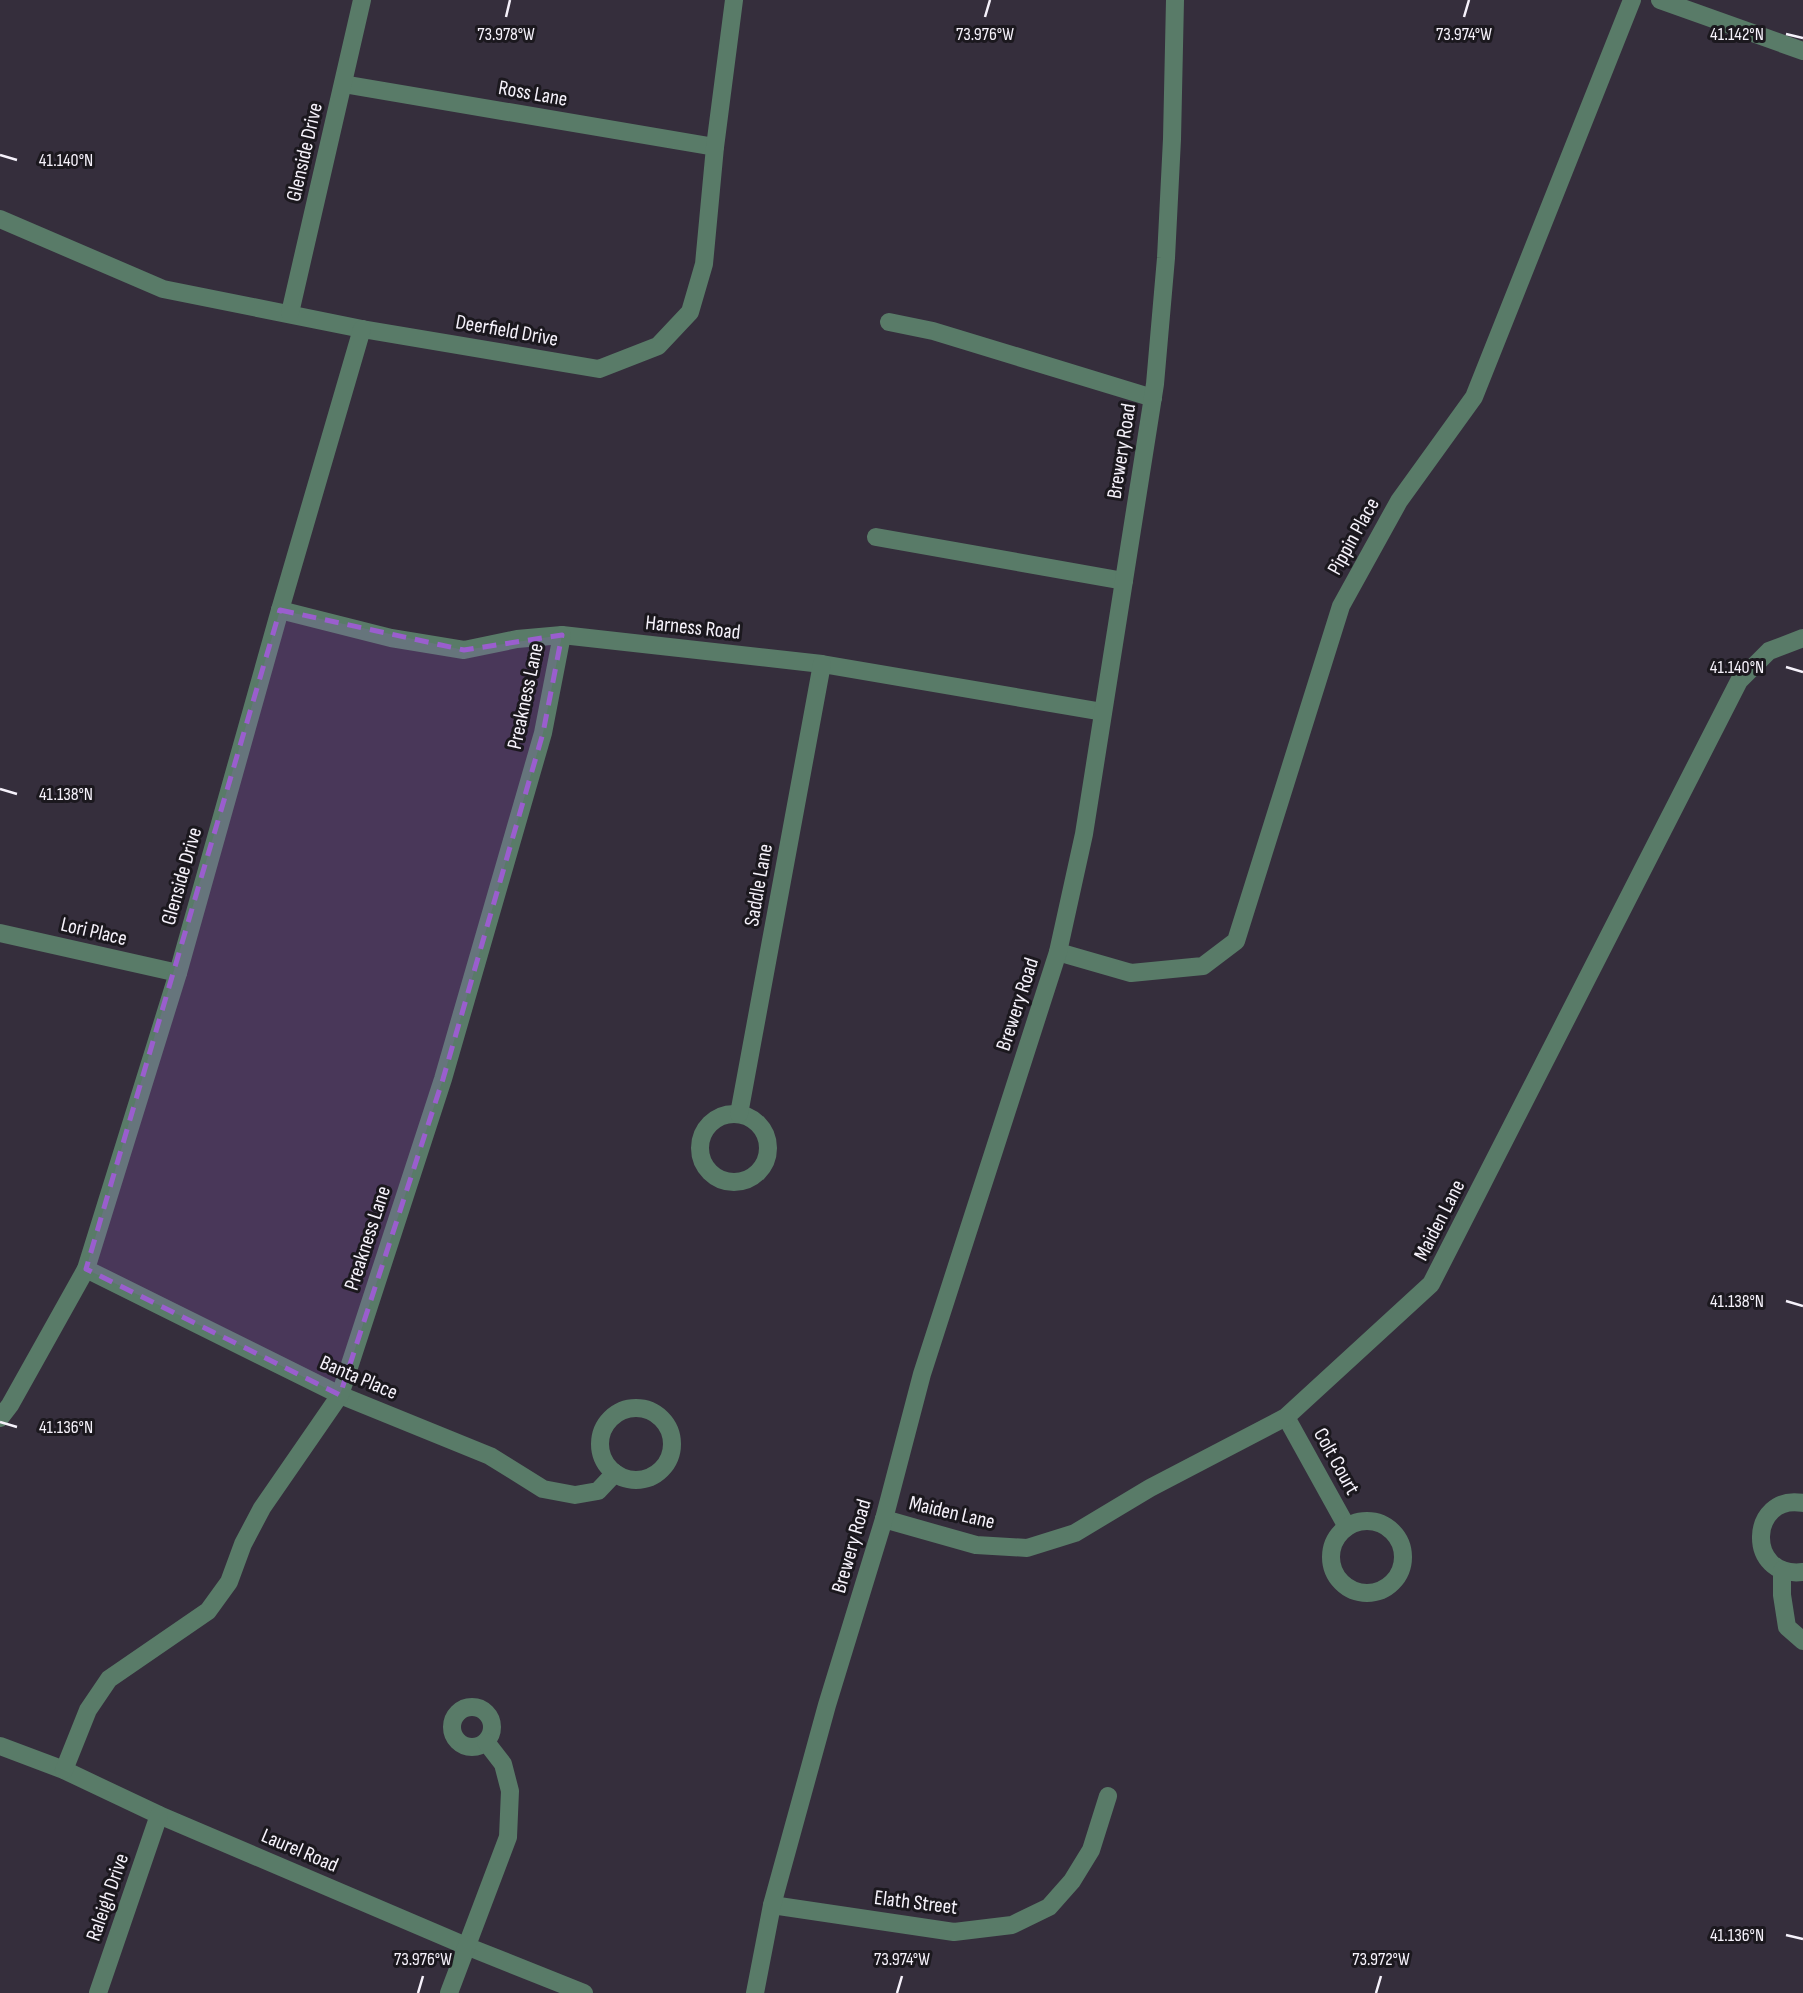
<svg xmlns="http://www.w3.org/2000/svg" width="1803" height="1993" viewBox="0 0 1803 1993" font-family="'Sofia Sans Condensed',sans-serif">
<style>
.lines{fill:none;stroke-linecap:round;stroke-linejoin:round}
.minor{stroke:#597b68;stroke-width:18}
.marked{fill:#9a5ece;fill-opacity:0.2;stroke:#9a5ece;stroke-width:5;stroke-dasharray:14 9;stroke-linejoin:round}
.ticks{fill:none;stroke:#f6f2fb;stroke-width:2.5}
.labels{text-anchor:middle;stroke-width:6;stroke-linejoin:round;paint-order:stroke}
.street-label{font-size:21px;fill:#f6f2fb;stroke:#1b181e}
.ticks-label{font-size:18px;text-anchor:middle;fill:#f6f2fb;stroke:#1b181e;stroke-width:6;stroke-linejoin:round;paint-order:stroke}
</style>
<rect width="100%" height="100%" fill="#352e3c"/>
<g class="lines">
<g class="minor">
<path d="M1660,0L1803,51"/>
<path d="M343,84L715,147"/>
<path d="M0,219L163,289L362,329L599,369L658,346L690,312L704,264L715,147L734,0"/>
<path d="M290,313L362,0"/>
<path d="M889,322L933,331L1153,398"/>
<path d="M876,537L1124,581"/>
<path d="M280,610L391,638L464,650L517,639L562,635L822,664L1103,712"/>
<path d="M0,933L178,973"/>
<path d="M1058,952L1131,973L1203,966L1236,941L1341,606L1399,501L1474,397L1632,0"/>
<circle cx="734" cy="1148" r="34"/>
<path d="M739,1114L822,664"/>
<path d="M86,1269L340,1395L490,1456L543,1489L575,1495L598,1491L615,1473"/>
<circle cx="636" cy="1444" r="36"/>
<path d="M1286,1417L1347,1527"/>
<path d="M0,1418L10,1405L86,1269L178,973L280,610L362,329"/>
<path d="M1803,1503C1749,1493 1745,1579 1803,1572"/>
<path d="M884,1519L976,1545L1027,1548L1075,1533L1150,1488L1286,1417L1431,1284L1739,681L1769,651L1803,638"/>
<circle cx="1367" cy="1557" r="36"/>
<path d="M1782,1570V1595L1787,1627L1803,1641"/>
<circle cx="472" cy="1727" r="20"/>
<path d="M0,1746L64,1770L159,1815L466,1946L584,1993"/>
<path d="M64,1770L88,1710L109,1679L208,1611L229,1582L243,1544L262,1508L340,1395L443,1079L543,733L562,635"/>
<path d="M772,1905L954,1932L1012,1925L1049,1907L1072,1881L1091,1850L1108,1796"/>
<path d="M98,1993L159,1815"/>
<path d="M449,1993L508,1837L510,1791L503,1764L486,1742"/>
<path d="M755,1993L772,1905L827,1705L884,1519L922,1374L1058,952L1084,834L1155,384L1166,258L1172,139L1175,0"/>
</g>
</g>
<path class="marked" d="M280,610L464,650L562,635L543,733L443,1079L340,1395L86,1269Z"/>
<path class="ticks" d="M506,17L510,0M985,17L990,0M1464,17L1469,0M1786,34L1803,38M0,155L17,160M1786,667L1803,672M0,789L17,794M1786,1301L1803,1306M0,1422L17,1427M1786,1935L1803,1939M418,1993L423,1976M897,1993L902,1976M1376,1993L1381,1976"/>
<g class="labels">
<g class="street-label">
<text transform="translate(533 93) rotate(10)" y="7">Ross Lane</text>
<text transform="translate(304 152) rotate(-77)" y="7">Glenside Drive</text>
<text transform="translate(507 330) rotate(10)" y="7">Deerfield Drive</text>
<text transform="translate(1121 451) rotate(-81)" y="7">Brewery Road</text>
<text transform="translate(1353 536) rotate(-61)" y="7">Pippin Place</text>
<text transform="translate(693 627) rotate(6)" y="7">Harness Road</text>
<text transform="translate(525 696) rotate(-78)" y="7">Preakness Lane</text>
<text transform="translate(181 876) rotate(-74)" y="7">Glenside Drive</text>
<text transform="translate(758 885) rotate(-80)" y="7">Saddle Lane</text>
<text transform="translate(94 931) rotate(13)" y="7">Lori Place</text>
<text transform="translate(1017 1004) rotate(-72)" y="7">Brewery Road</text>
<text transform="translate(1439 1220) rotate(-63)" y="7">Maiden Lane</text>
<text transform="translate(367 1238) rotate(-72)" y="7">Preakness Lane</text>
<text transform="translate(359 1377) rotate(23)" y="7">Banta Place</text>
<text transform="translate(1337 1461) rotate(61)" y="7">Colt Court</text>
<text transform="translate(952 1512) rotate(13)" y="7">Maiden Lane</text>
<text transform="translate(851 1546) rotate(-74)" y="7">Brewery Road</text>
<text transform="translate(300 1850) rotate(23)" y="7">Laurel Road</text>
<text transform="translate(107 1897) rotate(-71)" y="7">Raleigh Drive</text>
<text transform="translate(916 1902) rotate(7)" y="7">Elath Street</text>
</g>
</g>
<g class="ticks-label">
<text x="1737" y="40">41.142°N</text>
<text x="506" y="40">73.978°W</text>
<text x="985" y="40">73.976°W</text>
<text x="1464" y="40">73.974°W</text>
<text x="66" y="166">41.140°N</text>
<text x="1737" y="673">41.140°N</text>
<text x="66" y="800">41.138°N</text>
<text x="1737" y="1307">41.138°N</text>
<text x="66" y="1433">41.136°N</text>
<text x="1737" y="1941">41.136°N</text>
<text x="423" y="1965">73.976°W</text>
<text x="902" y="1965">73.974°W</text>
<text x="1381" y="1965">73.972°W</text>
</g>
</svg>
